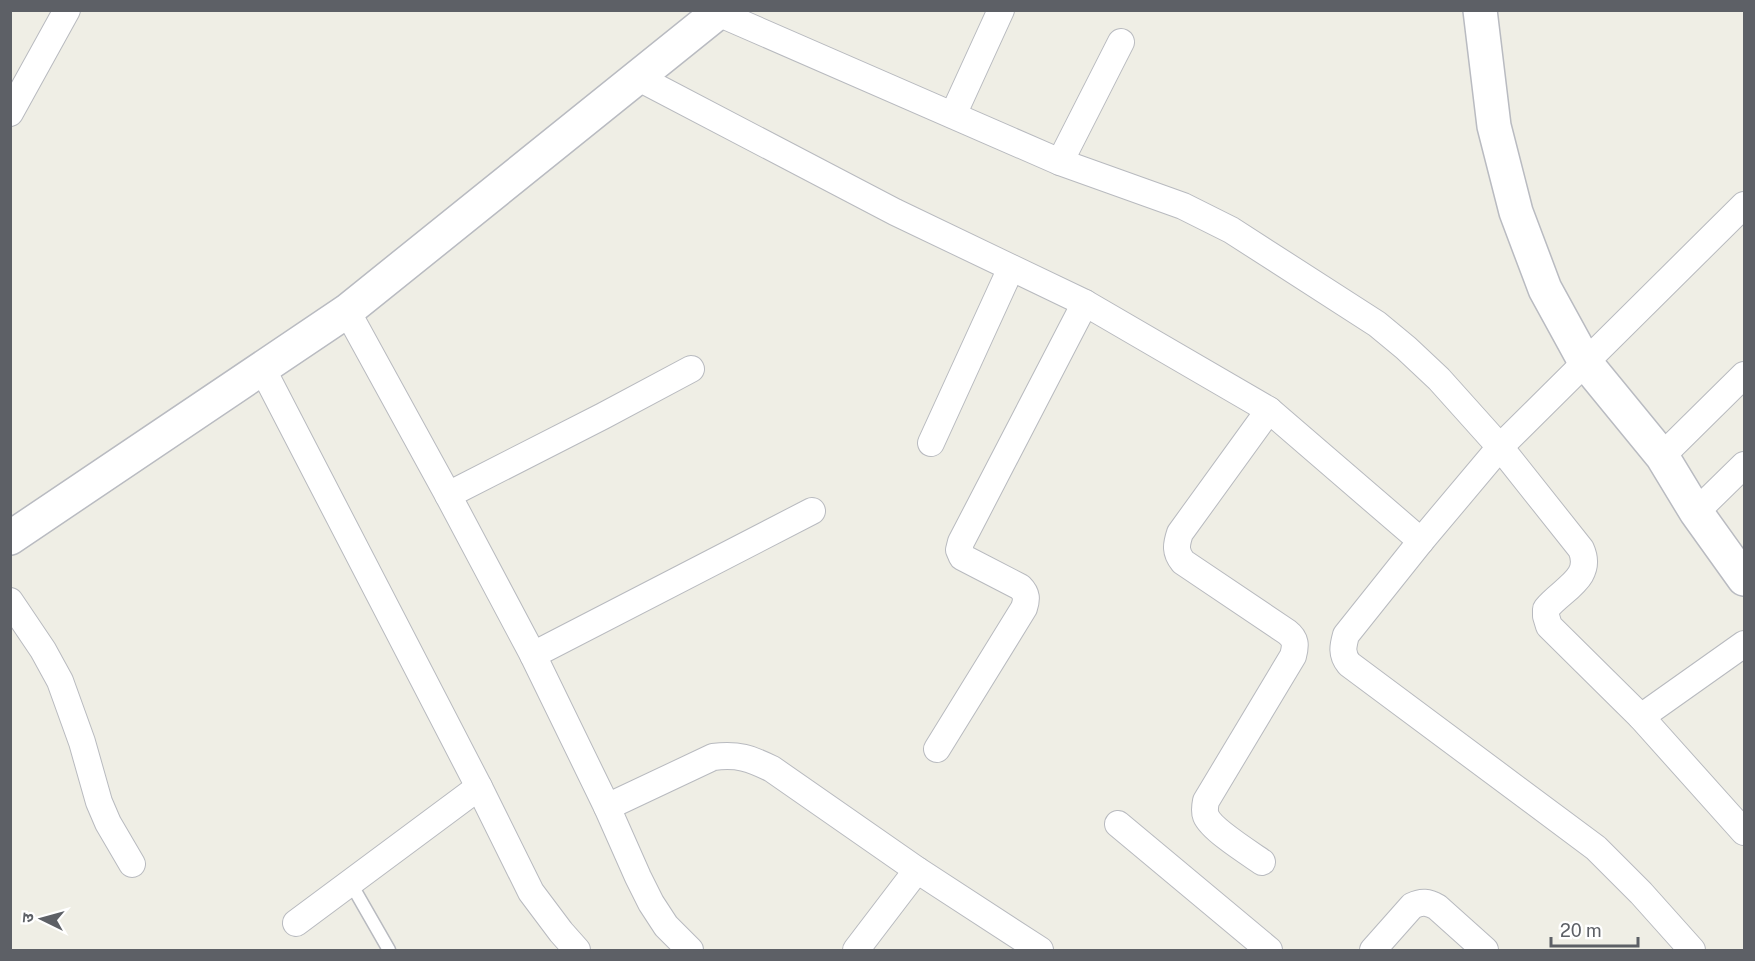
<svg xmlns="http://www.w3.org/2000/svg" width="1755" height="961" viewBox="0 0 1755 961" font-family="'Public Sans','Noto Sans Devanagari',sans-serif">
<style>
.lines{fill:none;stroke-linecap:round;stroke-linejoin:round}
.lane-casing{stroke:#b8babf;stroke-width:15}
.street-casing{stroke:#b8babf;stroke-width:28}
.secondary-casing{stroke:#b9bbc1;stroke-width:36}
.lane{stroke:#fff;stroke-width:12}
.street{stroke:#fff;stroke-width:26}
.secondary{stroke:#fff;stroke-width:33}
</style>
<rect width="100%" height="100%" fill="#efeee5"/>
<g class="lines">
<g class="lane-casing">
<path id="lane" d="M350,882L389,950"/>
</g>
<g class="street-casing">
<g id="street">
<path d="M718,13L1060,162L1183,206L1231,230L1377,324L1406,348L1439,379L1500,447L1581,549C1594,578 1562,589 1546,609V616L1549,626L1641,717L1744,832"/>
<path d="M637,77L895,212L1085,303L1269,410L1421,541"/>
<path d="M10,113L67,10"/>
<path d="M953,115L1001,10"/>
<path d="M1060,162L1121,42"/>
<path d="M347,311L448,495L533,655L607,807L638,877L651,903L666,926L690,950"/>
<path d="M262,368L479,787L531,892L561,932L577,950"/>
<path d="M931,443L1011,268"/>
<path d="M1662,456L1744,375"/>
<path d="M448,495L603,416L691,369"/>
<path d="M1696,512L1744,465"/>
<path d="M10,601L43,650L60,681L82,742L99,802L108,823L132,864"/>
<path d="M533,655L812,511"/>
<path d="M1641,717L1744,644"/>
<path d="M937,749L1024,608C1027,599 1027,594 1020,587L962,557L959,550L961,542L1085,303"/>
<path d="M607,807L713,757C738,754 750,758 772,769L917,870L1040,950"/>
<path d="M1118,824L1269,950"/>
<path d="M1262,862C1249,853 1211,829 1206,816C1204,811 1205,806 1206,801L1293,656C1296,645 1296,639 1287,632L1183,562C1175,552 1176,545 1180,533L1269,410"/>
<path d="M296,923L479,787"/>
<path d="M856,950L917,870"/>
<path d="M1373,950L1412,906C1422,901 1428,902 1437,907L1485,950"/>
<path d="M1692,950L1641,893L1596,848L1349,664C1341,654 1343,646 1346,635L1421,541L1500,447L1744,205"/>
</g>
</g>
<g class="secondary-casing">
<g id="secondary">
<path d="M1480,10L1494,126L1516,212L1545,289L1585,362L1662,456L1696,512L1744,579"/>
<path d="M10,538L347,311L721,10"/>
</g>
</g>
<use href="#lane" class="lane"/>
<use href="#street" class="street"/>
<use href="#secondary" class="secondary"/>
</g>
<rect width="1755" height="961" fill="none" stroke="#5d6066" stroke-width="24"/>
<g transform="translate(42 919) rotate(275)" stroke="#ffffff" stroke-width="4.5" paint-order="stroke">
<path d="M0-4.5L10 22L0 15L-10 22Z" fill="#5d6066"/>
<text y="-9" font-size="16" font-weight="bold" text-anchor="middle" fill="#5d6066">उ</text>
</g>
<path d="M1551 937v9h87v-9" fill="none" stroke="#5d6066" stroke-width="3"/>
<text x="1560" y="937" font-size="18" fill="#5d6066" stroke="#ffffff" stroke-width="4.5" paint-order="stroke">20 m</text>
</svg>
